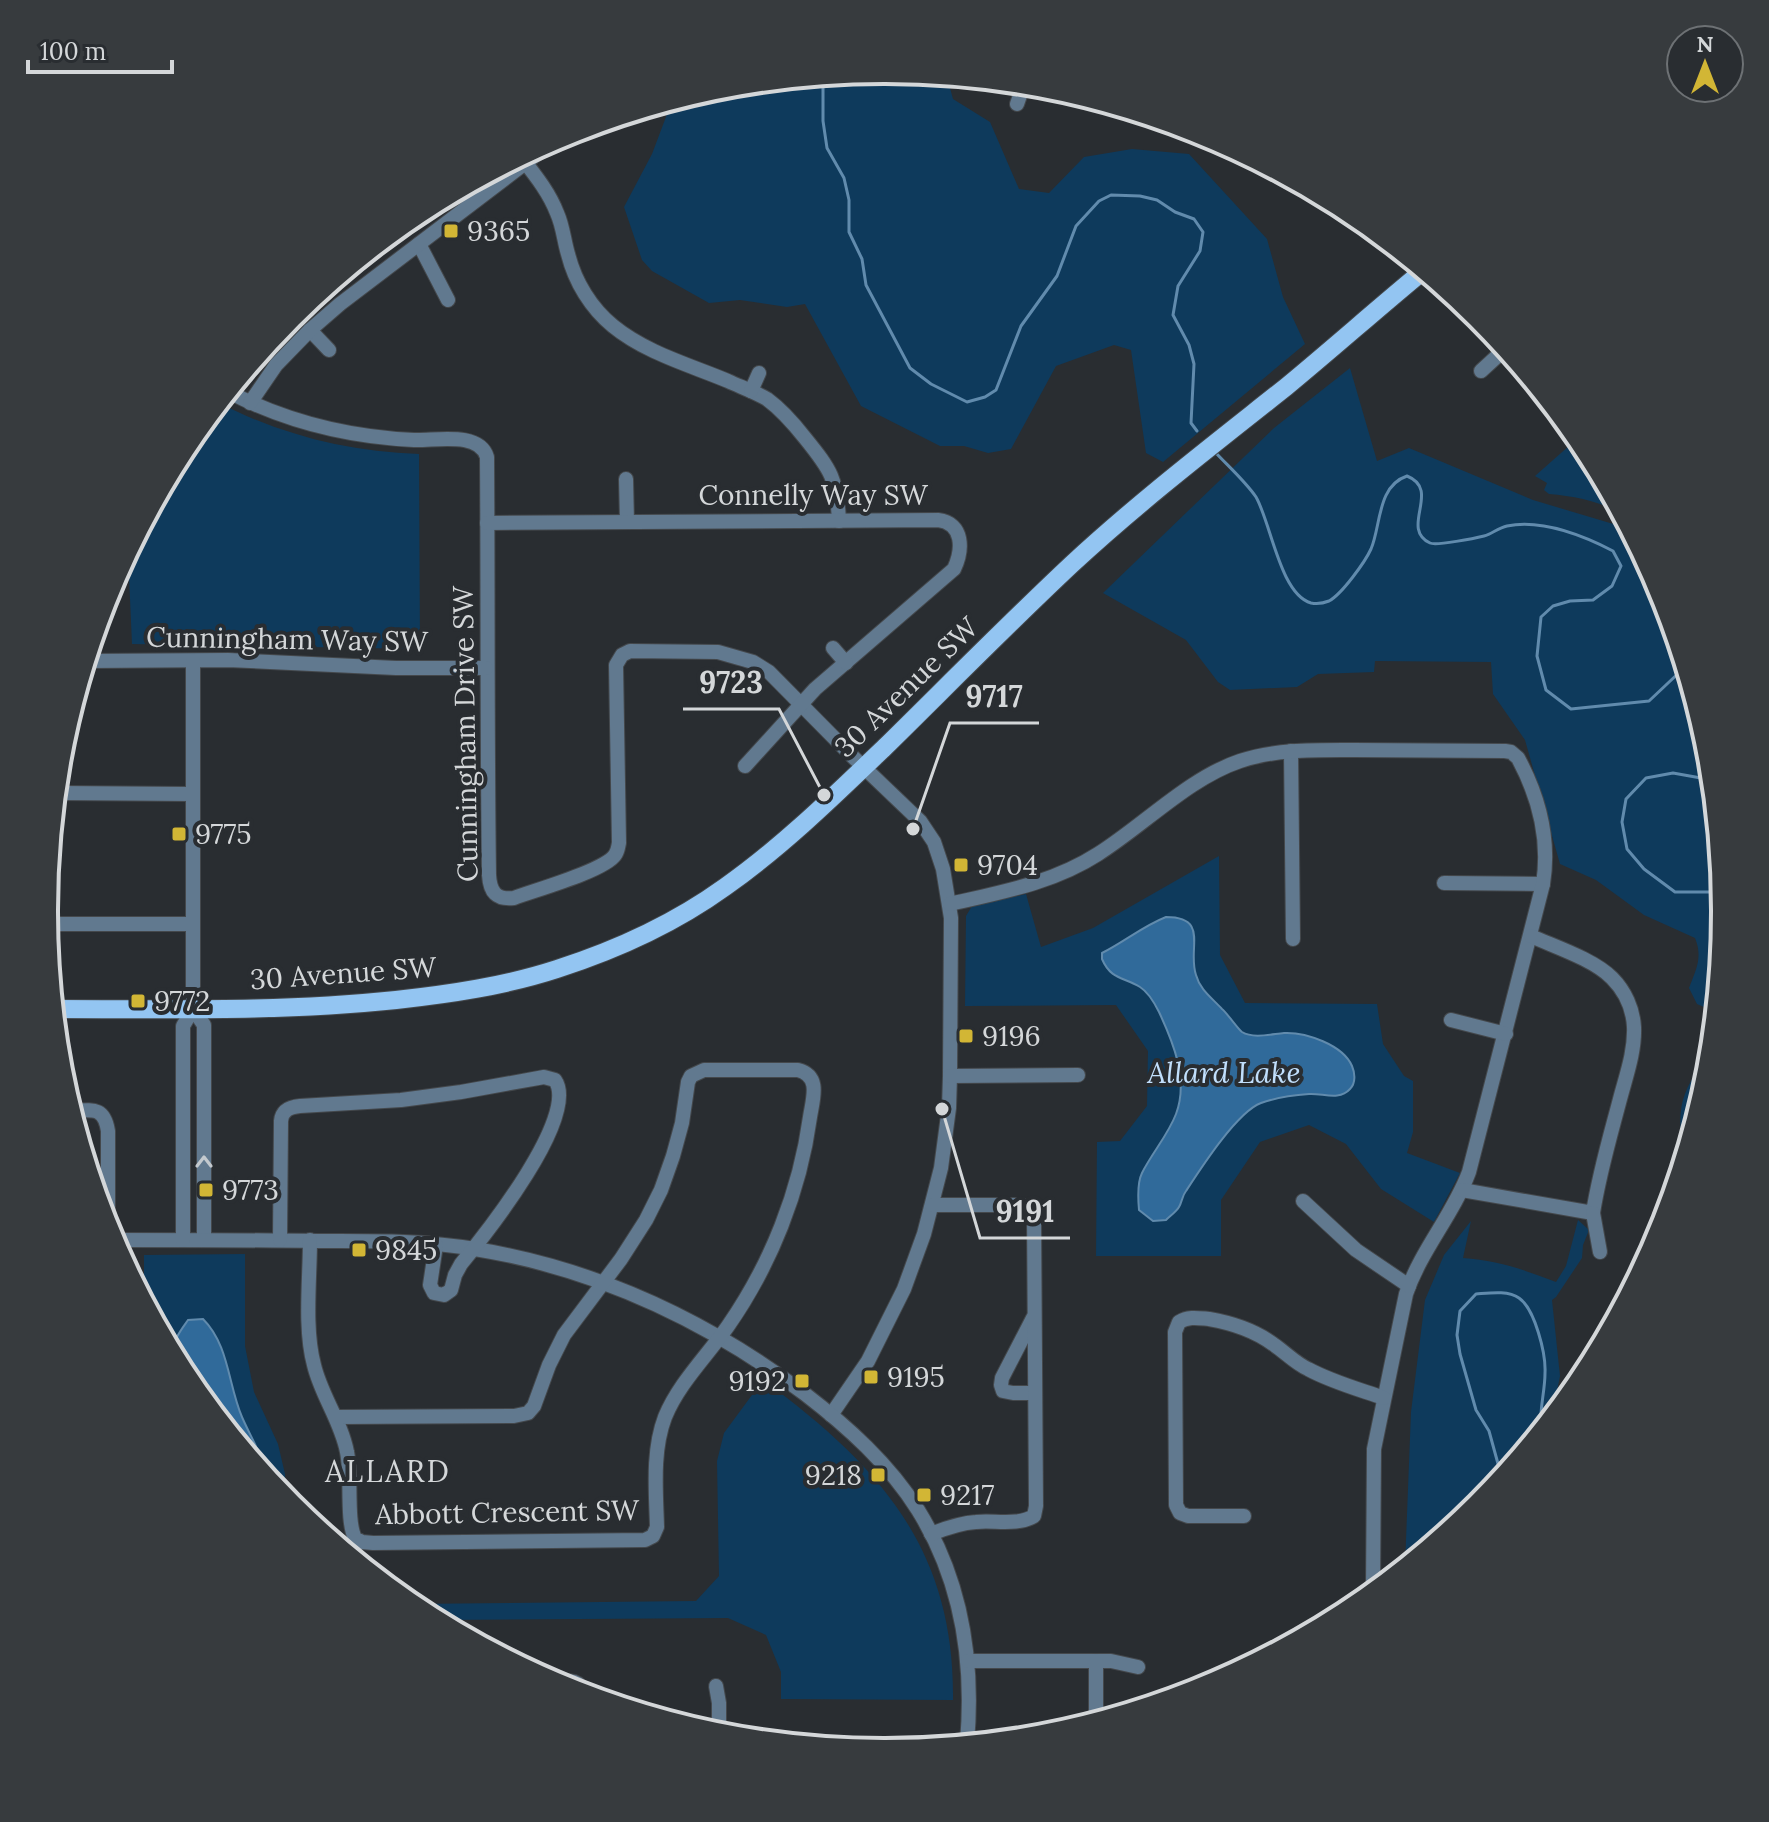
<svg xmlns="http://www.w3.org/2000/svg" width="1769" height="1822" viewBox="0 0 1769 1822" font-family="Lora,serif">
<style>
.green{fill:#0e3a5c}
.water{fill:#306a9a;stroke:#618bad;stroke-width:2}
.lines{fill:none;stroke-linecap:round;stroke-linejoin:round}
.stream{stroke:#618bad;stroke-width:3}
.minor-casing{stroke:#44484c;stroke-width:16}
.major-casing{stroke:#44484c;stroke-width:20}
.minor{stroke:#61798f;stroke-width:14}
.major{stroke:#93c5f2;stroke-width:18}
.oneway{stroke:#c3c9ce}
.poi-dot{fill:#d2b635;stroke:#292d31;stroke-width:3}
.labels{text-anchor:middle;stroke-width:8;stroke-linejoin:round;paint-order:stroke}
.poi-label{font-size:28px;fill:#d4d7d9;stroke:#292d31;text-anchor:start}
.street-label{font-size:28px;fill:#d4d7d9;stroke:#292d31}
.water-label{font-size:30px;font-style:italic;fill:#c1dffc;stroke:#292d31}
.neighbourhood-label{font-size:30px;letter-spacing:2px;fill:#d4d7d9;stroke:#292d31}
.rim{fill:none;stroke:#d4d7d9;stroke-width:4}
.leader{fill:none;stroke:#d4d7d9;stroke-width:3}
.callout-dot{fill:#d4d7d9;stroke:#292d31;stroke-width:3}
.callout-label{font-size:30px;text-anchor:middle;font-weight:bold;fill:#d4d7d9;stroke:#292d31;stroke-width:8;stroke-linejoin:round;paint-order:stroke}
</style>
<rect width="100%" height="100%" fill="#292d31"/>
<g class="green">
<path d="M885,71L947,77L953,99L990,122L1019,189L1049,193L1084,157L1132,149L1189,154L1267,239L1283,297L1305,344L1163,462L1146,453L1131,350L1114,345L1056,366L1011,449L988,453L964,446H940L861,406L805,304L787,307L740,300L709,303L652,271L642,260L624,207L652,154L672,101L721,87Z"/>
<path d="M1350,368L1377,461L1409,448L1533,500L1620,526L1653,583L1658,584L1709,747L1725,911L1713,1028L1711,1022L1713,1017L1704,1007L1697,1004L1689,988C1696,970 1703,957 1695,938L1644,915L1596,880L1560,864L1525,740L1493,694L1491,662L1375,661L1374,672L1318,674L1297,687L1230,690L1218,682L1186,640L1103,593L1274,428Z"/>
<path d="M219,403C282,435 349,452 419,454L420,649L132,644L129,576L134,541L186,444Z"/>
<path d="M1578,438L1584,444L1619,512C1598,501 1573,496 1549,494L1544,490L1547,483L1535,476Z"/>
<path d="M1219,856L1220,955L1245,1003L1377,1004L1383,1044L1404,1076L1413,1081V1132L1407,1153L1460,1173L1434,1222L1381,1189L1346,1144L1309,1125L1260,1142L1221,1200V1256H1096L1097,1142L1120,1141L1147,1106L1148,1051L1116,1005L965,1006L966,916L972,906L1026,894L1041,947L1093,928Z"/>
<path d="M1711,1049L1709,1075L1682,1164C1683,1142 1676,1116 1685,1094C1691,1077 1703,1064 1711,1049Z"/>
<path d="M1578,1220L1589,1230L1583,1245L1582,1258L1556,1297L1552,1300L1560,1376L1552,1416L1478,1506L1405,1566L1411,1412L1425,1300L1444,1255L1471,1221L1463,1258C1496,1260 1525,1270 1556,1282L1566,1266Z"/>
<path d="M245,1254V1346L254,1392L278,1444L285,1474L286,1500L185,1378L144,1300V1255Z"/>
<path d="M763,1380C879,1465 955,1549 953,1700L781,1699V1672L766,1635L728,1618L436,1620L410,1604L696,1601L719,1576L717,1461L724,1433Z"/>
</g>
<g class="water">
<path d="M1166,917C1210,917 1187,949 1196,975C1200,990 1212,998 1222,1009C1227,1013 1238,1029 1242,1032C1253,1039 1272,1034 1284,1033C1306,1032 1343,1045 1352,1066C1355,1073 1356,1083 1350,1089C1339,1101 1323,1093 1309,1094C1295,1095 1275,1098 1261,1103C1237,1112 1201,1168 1186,1191C1182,1196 1182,1202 1179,1207C1176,1212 1170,1216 1166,1220L1153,1221L1139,1210C1138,1199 1137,1183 1142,1173C1152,1153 1168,1135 1176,1114C1189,1080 1173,1042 1159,1012C1155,1004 1148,992 1140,987C1124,977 1111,980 1102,959V953C1124,942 1143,926 1166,917Z"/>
<path d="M203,1319C229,1345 228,1384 242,1417C250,1436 262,1453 264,1474C248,1454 176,1374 173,1354C172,1341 181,1330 188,1320Z"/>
</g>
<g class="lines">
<g class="stream">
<path d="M821,77L823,82V121L827,148L844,178L849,200V232L862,259L866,285L910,368L931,384L967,402L985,397L996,390L1021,326L1057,276L1076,226L1099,201L1111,195L1140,196L1157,200L1175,212L1194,219L1203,232L1200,251L1178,286L1173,315L1189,345L1194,364L1191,423L1197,431"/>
<path d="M1215,452C1228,466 1245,481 1256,497C1271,523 1280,594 1311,603C1316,604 1324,603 1329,601C1342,594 1365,562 1371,549C1381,526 1377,486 1407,476C1442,490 1399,528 1430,543C1436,546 1476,538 1484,536C1492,534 1498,528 1507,526C1542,519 1582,535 1613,551L1621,566L1612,586L1593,600L1570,601L1553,606L1541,617L1537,656L1546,690L1571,709L1649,701L1685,667"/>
<path d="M1712,780L1673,773L1646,778L1626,799L1622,822L1627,849L1644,869L1675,892H1710L1722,883"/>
<path d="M1501,1479L1500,1471L1489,1431L1476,1410L1460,1354L1457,1335L1460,1311L1476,1294C1489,1293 1508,1290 1519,1298C1535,1309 1546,1354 1545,1373C1545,1392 1539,1410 1541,1429"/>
</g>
<g class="minor-casing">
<g id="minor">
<path d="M1017,104L1024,84"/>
<path d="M521,157C535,175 549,192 557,213C563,226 564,241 568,254C575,282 591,308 613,326C646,353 690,365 728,381C741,387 755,392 767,399C782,410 794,424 805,438C831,470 837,479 839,521"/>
<path d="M419,244L448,300"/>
<path d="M1476,314L1494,335"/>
<path d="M310,330L329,350"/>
<path d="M1481,371L1505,349"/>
<path d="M751,391L759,373"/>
<path d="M229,392C287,422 348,437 414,440C435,441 479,431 487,457C488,596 487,736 489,875C490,892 496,900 514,898C535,890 604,871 615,855C618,851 618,847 619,843L616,665L622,655L630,651L718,652L753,662L769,672L851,755L920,821L934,842L943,869L951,918L950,1076L949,1108L941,1168L924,1234L904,1289L868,1361L831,1415"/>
<path d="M250,403L276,365L310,330L340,304L562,135"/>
<path d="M626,479L627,522"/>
<path d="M487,523L938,520C964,523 963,550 954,569L815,689L745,766"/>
<path d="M833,648L846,663"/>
<path d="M86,661L228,660L396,668H486"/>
<path d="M1291,751L1293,939"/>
<path d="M56,793L192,794"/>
<path d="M1444,883L1543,884"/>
<path d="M950,904C1002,892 1053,883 1098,854C1144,825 1189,778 1240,761C1276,749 1315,750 1354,750C1404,750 1455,751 1505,751L1511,752L1518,758C1539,797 1550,840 1543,884L1469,1172C1453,1215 1421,1250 1406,1294L1374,1449L1373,1592"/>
<path d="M45,924H192"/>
<path d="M193,1009V661"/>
<path d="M193,1009L204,1025V1240"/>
<path d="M1451,1020L1506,1034"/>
<path d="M950,1076L1078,1075"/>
<path d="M71,1111C92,1110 104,1106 108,1131V1233"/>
<path d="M1462,1190L1593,1213C1599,1174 1610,1137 1620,1099C1626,1076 1635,1052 1634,1027C1633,1009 1625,991 1612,978C1593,959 1555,947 1531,936"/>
<path d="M1303,1201L1356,1250L1409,1286"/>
<path d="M1593,1213L1600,1252"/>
<path d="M112,1240C181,1240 250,1240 318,1241C370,1241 424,1240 475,1249C598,1269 706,1320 805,1394C848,1427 889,1464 918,1510C962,1581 974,1662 967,1743"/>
<path d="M183,1240V1026L193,1009"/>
<path d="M280,1240L281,1121C282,1110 290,1107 300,1106L401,1100L461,1092L544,1077L555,1080C580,1116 485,1235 461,1264L455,1275L451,1290L444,1295L434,1293L430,1285L436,1245"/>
<path d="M310,1240C310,1279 304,1328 314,1365C321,1395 341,1421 347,1452C352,1475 346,1521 355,1538L362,1542L373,1543L645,1540L653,1536L657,1527C656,1491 652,1451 665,1417C679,1383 707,1356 728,1326C771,1264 800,1191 810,1117C813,1098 821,1076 798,1070H704L691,1076L688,1082L682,1123L673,1156L661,1190L646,1220L621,1259L564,1335L549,1365L534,1406L528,1413L514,1416L337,1417"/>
<path d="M1033,1318L1002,1378L1001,1385L1003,1391L1013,1393H1035"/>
<path d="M1244,1516H1188L1180,1513L1176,1505L1175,1332L1179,1322C1189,1316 1198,1318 1209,1319C1232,1323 1254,1330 1273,1344C1285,1352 1295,1363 1308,1369C1332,1382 1358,1389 1384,1398"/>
<path d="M931,1534C946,1528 960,1523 976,1522C994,1520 1018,1526 1034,1516L1036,1506L1034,1215L1031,1209L1021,1205H932"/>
<path d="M968,1661H1111L1138,1667"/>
<path d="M550,1681C565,1681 580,1677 584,1694"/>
<path d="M716,1686L719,1703V1735"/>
<path d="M1096,1721V1661"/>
</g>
</g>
<g class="major-casing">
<path id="major" d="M54,1009C169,1009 282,1012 396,1000C450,994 505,986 557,969C616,950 675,923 725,887C783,846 834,796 885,747C947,686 1008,624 1072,564C1140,501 1213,445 1286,387C1332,349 1377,309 1423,271"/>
</g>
<use href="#minor" class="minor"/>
<use href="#major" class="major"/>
</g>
<defs><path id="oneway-chevron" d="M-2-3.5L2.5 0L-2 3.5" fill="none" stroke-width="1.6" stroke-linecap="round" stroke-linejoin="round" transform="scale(2)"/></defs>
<use class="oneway" href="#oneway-chevron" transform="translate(204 1162) rotate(-90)"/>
<g class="poi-dot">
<rect x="443" y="223" width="16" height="16" rx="4"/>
<rect x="171" y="826" width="16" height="16" rx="4"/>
<rect x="953" y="857" width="16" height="16" rx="4"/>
<rect x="130" y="993" width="16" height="16" rx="4"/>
<rect x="958" y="1028" width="16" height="16" rx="4"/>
<rect x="198" y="1182" width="16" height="16" rx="4"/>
<rect x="351" y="1242" width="16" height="16" rx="4"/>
<rect x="863" y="1369" width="16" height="16" rx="4"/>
<rect x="794" y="1373" width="16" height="16" rx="4"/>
<rect x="870" y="1467" width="16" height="16" rx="4"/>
<rect x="916" y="1487" width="16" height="16" rx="4"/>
</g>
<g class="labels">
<g class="poi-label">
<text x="467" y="241">9365</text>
<text x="195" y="844">9775</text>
<text x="977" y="875">9704</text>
<text x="154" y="1011">9772</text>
<text x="982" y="1046">9196</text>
<text x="222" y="1200">9773</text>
<text x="375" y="1260">9845</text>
<text x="887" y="1387">9195</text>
<text x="786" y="1391" text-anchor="end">9192</text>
<text x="862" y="1485" text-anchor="end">9218</text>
<text x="940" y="1505">9217</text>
</g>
<g class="street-label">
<text x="813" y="505">Connelly Way SW</text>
<text transform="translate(287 639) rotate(1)" y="10">Cunningham Way SW</text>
<text transform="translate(906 687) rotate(-44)" y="10">30 Avenue SW</text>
<text transform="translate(465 734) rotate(-91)" y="10">Cunningham Drive SW</text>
<text transform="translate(343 973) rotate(-4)" y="10">30 Avenue SW</text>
<text transform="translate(507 1512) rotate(-1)" y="10">Abbott Crescent SW</text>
</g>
<g class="water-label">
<text x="1224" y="1083">Allard Lake</text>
</g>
<g class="neighbourhood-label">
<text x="388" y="1482">ALLARD</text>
</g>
</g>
<path d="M0 0H1769V1822H0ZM884 84H885A826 826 0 0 1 1711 910V912A826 826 0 0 1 885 1738H884A826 826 0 0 1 58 912V910A826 826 0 0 1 884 84Z" fill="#373b3e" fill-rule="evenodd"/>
<path class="rim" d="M884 84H885A826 826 0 0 1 1711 910V912A826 826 0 0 1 885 1738H884A826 826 0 0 1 58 912V910A826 826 0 0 1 884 84Z"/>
<path class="leader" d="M824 795L779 709H683M913 829L950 723H1039M942 1109L980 1238H1070"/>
<g class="callout-dot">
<circle cx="824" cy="795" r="8"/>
<circle cx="913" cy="829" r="8"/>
<circle cx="942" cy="1109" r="8"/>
</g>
<g class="callout-label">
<text x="731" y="693">9723</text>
<text x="994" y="707">9717</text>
<text x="1025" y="1222">9191</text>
</g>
<g transform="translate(1705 64)"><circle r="38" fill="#292d31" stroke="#6d7174" stroke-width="2"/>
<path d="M0-6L14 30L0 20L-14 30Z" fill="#d2b635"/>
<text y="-12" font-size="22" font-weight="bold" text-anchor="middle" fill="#d4d7d9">N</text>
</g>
<path d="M28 60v12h144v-12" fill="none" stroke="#d4d7d9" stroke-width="4"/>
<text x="40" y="60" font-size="24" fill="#d4d7d9" stroke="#292d31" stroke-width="6" paint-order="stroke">100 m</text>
</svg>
